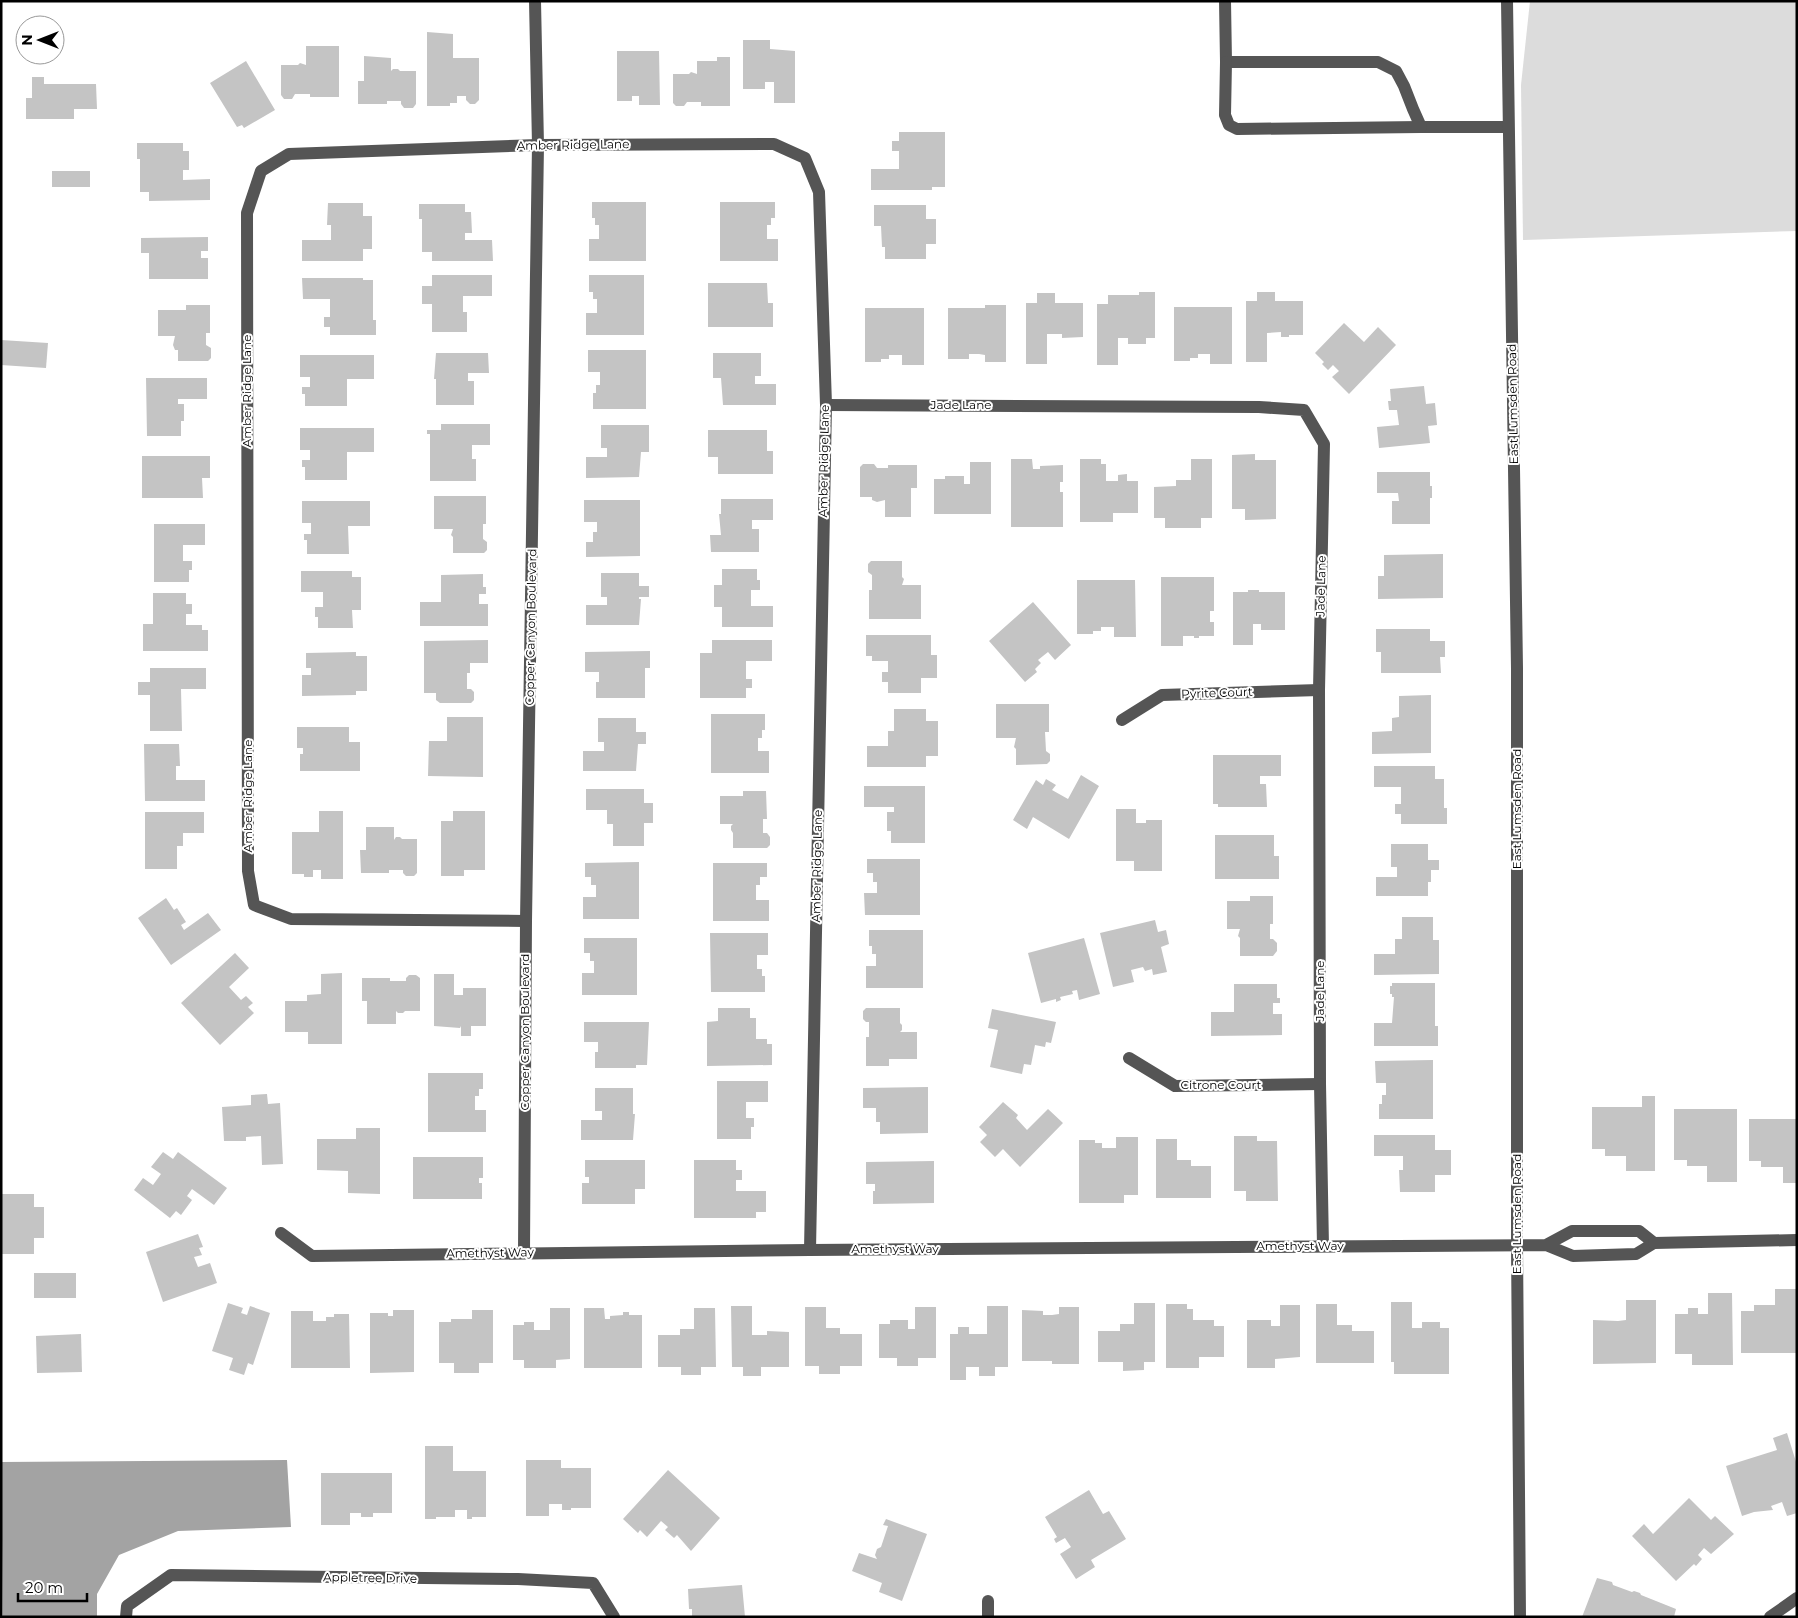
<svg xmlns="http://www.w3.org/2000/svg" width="1798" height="1618" viewBox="0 0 1798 1618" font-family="Montserrat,sans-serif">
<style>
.green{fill:#dcdcdc}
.water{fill:#a3a3a3}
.building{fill:#c4c4c4}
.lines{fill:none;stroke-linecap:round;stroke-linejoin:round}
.minor{stroke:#555;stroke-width:12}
.labels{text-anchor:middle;stroke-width:4;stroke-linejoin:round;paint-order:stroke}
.street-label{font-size:12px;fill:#000;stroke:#fff}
</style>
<rect width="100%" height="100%" fill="#fff"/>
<path class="green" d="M1530,1H1797V231L1523,240L1521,85Z"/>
<path class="water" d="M287,1460L291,1527L178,1531L119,1555L97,1594V1617H3L1,1462Z"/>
<g class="building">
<path d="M427,32L453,34V58H479V100L475,104H470L466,100V96H457V103H450V106H427Z"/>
<path d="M743,40H770V49L795,51V103H774V82H765V89H743Z"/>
<path d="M306,46H339V97H310V94H295L292,99H284L281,95V65H298L300,63L306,65Z"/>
<path d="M617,51H659L660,105H639V96H632V101H617Z"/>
<path d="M364,56L391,58V71L393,69H398L400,71H416V104L413,108H404L401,104V101H387V104H358V81H364Z"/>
<path d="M717,57H730V106H701V102H687L684,106H676L673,103V74H689L691,72L697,74V61H717Z"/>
<path d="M246,61L275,110L244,128L242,125L237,127L210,83Z"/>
<path d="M32,77H44V84H96L97,109H74V119H26V98H32Z"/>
<path d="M899,132H945V187H932V190H871V169H899V151H892V141H899Z"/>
<path d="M137,143H183V151H189V170H183V180L210,179V200L149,201V192H140V159H137Z"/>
<rect x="52" y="171" width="38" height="16"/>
<path d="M592,202H646V261H589V239H599V225H595V218H592Z"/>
<path d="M720,202H775V218H771V225H767V239H778V261H720Z"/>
<path d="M328,203H363V216H372V249H363V261H302V240H331V225H327Z"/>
<path d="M419,204H465V212H471L472,233H465V240H492L493,261H432V252H422V219H419Z"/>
<path d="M874,205H926V219H936V244H926V259H885V247H882L881,226H874Z"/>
<path d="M208,237V251H201V258H208V279H149V253H141V238Z"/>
<path d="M432,275H492V296H463V312H467V332H432V304H422V286H432Z"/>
<path d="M589,275H644V335H586V313H597V299H593V292H589Z"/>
<path d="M302,278H363V280H373V320H376V335H330V327H324V317H330V299H303Z"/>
<path d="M708,283H767L768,303H773V327H708Z"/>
<path d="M1139,292H1155V338H1146V344H1128V338H1118V365H1097V304H1108V295H1139Z"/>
<path d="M1257,292H1275V301H1303V335H1289V337H1281V332L1267,333V362H1246V301H1257Z"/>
<path d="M1037,293H1055V303H1083V337L1062,338V334H1047V364H1026V303H1037Z"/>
<path d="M186,305H210V333H206V345L211,348V358L208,361H178V350H175L173,345L175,336H158V310H186Z"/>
<path d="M985,305H1006V362H985V355L979,354H969V359H948V308H985Z"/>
<path d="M1174,307H1232V364H1210V354H1198V358H1190V361H1174Z"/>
<path d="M865,308H924V365H902V355H889V359H881V362H865Z"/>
<path d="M1344,323L1364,342L1378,327L1396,345L1349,394L1332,377L1339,371L1333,365L1328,370L1322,364L1324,362L1315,353Z"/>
<path d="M1,340L48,343L46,368L1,365Z"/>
<path d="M588,350H646V409H593V393H596V385H600V372H588Z"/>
<path d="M436,353H488L489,373H468V381H474V405H436V379H434Z"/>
<path d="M713,353H761V376H755V384H776V405H723L721,378H713Z"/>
<path d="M300,355H374V379H347V406H305V394H302V387H310V377H300Z"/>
<path d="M146,378H207V399H178V404H184V421H181V436H147Z"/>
<path d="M1424,386L1426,404L1435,403L1437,425L1428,426L1430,443L1379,448L1377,427L1399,425L1397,410H1389L1388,401H1391L1390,389Z"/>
<path d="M441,424H490V445H472V459H476V481H430V434H427V430H441Z"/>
<path d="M601,425H649V452H641L639,477L586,478V457H607V448H601Z"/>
<path d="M300,428H374V452H347V480H305V467H302V460H310V450H300Z"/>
<path d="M708,430H767V451H773V474H718V457H708Z"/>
<path d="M1255,454V460H1276V519L1245,520V509H1232V455Z"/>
<path d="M142,456H210V478H202L203,498H142Z"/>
<path d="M1011,459H1032L1033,469H1040V466L1063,465V482H1060V492H1063V527H1011Z"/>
<path d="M1080,459H1101V464H1106V481H1118V475L1127,474V481H1138V513H1113V522H1080Z"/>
<path d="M1191,459H1212V518H1201V528H1165V518H1154V487L1176,486V480H1191Z"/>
<path d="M970,462H991V514H934V479H945V476H964V484H970Z"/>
<path d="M863,464H874L877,468H888V465H917V488H911V517H885V500L877,502L872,500V497H860V467Z"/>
<path d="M1377,472H1430V486H1432V498H1430V524H1392V501H1399L1398,493H1377Z"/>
<path d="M434,496H486V524H483V539L487,542V550L484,553H453V537L451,535L453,529H434Z"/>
<path d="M721,499H773V520H752V529H759V552H711L710,535H721L719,514H721Z"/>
<path d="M584,500H640V556L586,557V542H593V532H597V522H584Z"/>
<path d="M302,501H370V526H348L349,554H307V540H304V534H311V523H302Z"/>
<path d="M154,524H205V545H183V561H192V570H189V582H154Z"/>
<path d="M1443,554V598L1378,599V576H1384V555Z"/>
<path d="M871,561H902V577L904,579L902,585H921V619H869V590H872V575L868,572V564Z"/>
<path d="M722,569H757V580H760V590H751V606H773V627H722V607H714V585H722Z"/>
<path d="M301,571H352V577H361V610H352L353,628H318V617H315V607H323V592H301Z"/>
<path d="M601,573H639V586H649V597H639V599H641L639,625H586V605H607V597H601Z"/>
<path d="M483,574V587H486V594H479V604H488V626H420V602H441V575Z"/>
<path d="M1161,577H1214V611H1210V622H1214V636H1199V638H1194V636H1183V646H1161Z"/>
<path d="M1077,580H1135L1136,637H1114V627H1101V631H1093V634H1077Z"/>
<path d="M1248,590H1259V592H1285V630H1261V624H1253V645H1233V592H1248Z"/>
<path d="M153,593H186V604H192V614H186V625H202V630H208V651H143V624H153Z"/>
<path d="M1033,602L1071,645L1055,660L1048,652L1038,660L1041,663L1035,669L1037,672L1025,682L989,641Z"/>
<path d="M1376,629H1430V641H1445V657H1440L1441,673H1381V652H1376Z"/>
<path d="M866,635H931V655H937V678H921V693H888V682H882V672H888V661H872V656H866Z"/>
<path d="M488,640V663H470V673H467V689H471L474,692V700L471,703H440L436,700V693H424V641Z"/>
<path d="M712,640H772V661H746V679H752V688H746V698H700V653H712Z"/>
<path d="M650,651V668H645V698H596V682H599V672H585V652Z"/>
<path d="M356,652V656H367V691H356V695L302,696V675H311V668H306V653Z"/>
<path d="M150,668H206V689H181L182,731H150V695H138V682H150Z"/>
<path d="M1431,695V753L1372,754V732L1392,731V718L1399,717V696Z"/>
<path d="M996,704H1049V732H1045L1046,751L1050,754V761L1047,764L1016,765V749L1014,747L1016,738H996Z"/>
<path d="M894,709H926V721H938V756H926V767H867V746H888V731H894Z"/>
<path d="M711,714H765V730H762V738H758V751H769V773H711Z"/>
<path d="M447,717H483V777L428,776L429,741H447Z"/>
<path d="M598,718H636V732H646V744H638L636,771H583V751H604V742H598Z"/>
<path d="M297,727H349V742H360V771H300V754H303V748H297Z"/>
<path d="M144,744H179L180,766H176V780H205V801H145Z"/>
<path d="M1213,755H1281V776H1260V784H1266L1267,807H1218V804H1213Z"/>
<path d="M1374,766H1435V779H1444V808H1447V824H1401V814H1395V804H1401V787H1374Z"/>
<path d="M1081,775L1099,786L1069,839L1033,817L1027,829L1013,820L1036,780L1043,785L1046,779L1056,785L1052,790L1068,799Z"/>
<path d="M864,786H925V843H891V831H887V812H894V807H864Z"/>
<path d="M586,789H644V803H653V823H644V846H613V824H607V810H586Z"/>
<path d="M743,791H766L767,819H763V833H767L770,837V845L767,848H733V833L731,830V826L733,824H720V796H743Z"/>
<path d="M1116,809H1136V823H1146V820H1162V871H1134V861H1116Z"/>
<path d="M319,811H343V879H321V870H313V877H304V874H292V832H319Z"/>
<path d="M453,811H485V870H464V876H441V821H453Z"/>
<path d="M145,812H204V833H183V846H177V869H145Z"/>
<path d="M366,827H394V840L396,837H400L402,839H417V873L414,876H406L403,873V870H389V873H361L360,850H366Z"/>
<path d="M1215,835H1274V856H1279V879H1215Z"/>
<path d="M1391,844H1428V860H1439V870H1431V882H1428V896H1376V877H1397V867H1391Z"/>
<path d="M867,859H920V915H865L864,893H877V882H873V873H867Z"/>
<path d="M639,862V919H583V897H596V885H591V877H585V863Z"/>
<path d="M713,863H767V877H760V885H756V900H769V921H713Z"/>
<path d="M1250,896H1273V924H1270V939H1273L1277,943V951L1273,956H1240V938L1238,936L1240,929H1227V901H1250Z"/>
<path d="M166,898L174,910L177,908L186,922L181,925L184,930L208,913L221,930L171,965L138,918Z"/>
<path d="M1402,917H1433V940H1439V974L1374,975V954H1395V939H1402Z"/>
<path d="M1155,920L1158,932L1166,930L1169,944L1161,947L1167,972L1153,975L1152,969L1145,971L1143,967L1131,970L1134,982L1113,987L1100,933Z"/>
<path d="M869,930H923V988H866V966H876V954H872V946H869Z"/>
<path d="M710,933H768V955H757V969H762V976H765V992H711Z"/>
<path d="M584,938H637V995H582V973H594V961H590V953H584Z"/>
<path d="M1084,938L1100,994L1079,1000L1077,990L1072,991L1073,994L1060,997L1061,1000L1056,1002V999L1041,1003L1028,953Z"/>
<path d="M235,953L249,968L229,987L241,1000L246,996L253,1003L248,1007L254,1013L220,1045L181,1003Z"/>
<path d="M342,973V1044H308V1032H285V1001H307V995L321,994V974Z"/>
<path d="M434,974H454V995H463V988H486V1026H471V1036H461V1026L460,1028L434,1026Z"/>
<path d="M409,975H416L420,978V1011H405L403,1013H398L396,1011V1024H367V1001H362V978H390V981H406V978Z"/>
<path d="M1392,983H1435V1026H1438V1046H1374V1023H1392L1394,997H1392V994H1390V986H1392Z"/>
<path d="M1234,984H1277V998H1280V1003H1273V1014H1282V1035L1211,1036V1012H1234Z"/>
<path d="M718,1008H750V1018H756V1039H767V1044H772V1065L707,1066V1022L718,1021Z"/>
<path d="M866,1008H900V1023L902,1025V1030L900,1032H917V1059H889V1066H866V1037H869V1022H866L863,1019V1011Z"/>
<path d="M992,1009L1056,1022L1051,1043L1046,1042L1045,1047L1035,1045L1031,1065L1024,1064L1022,1074L990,1067L998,1030L988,1028Z"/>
<path d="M584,1022H649L647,1065H636V1068H595V1052H598V1042H584Z"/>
<path d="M1433,1060V1119H1379V1104H1382V1095H1386V1083H1376L1375,1061Z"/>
<path d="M428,1073H483V1089H479V1096H475V1110H486V1132H428Z"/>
<path d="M717,1081H768V1102H746V1118H754V1127H751V1139H717Z"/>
<path d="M928,1087V1133L880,1134V1122H876V1108H863V1088Z"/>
<path d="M595,1088H633V1114H635L633,1140H581V1120H602V1111H595Z"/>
<path d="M267,1094L268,1104L280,1103L283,1164L262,1165L261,1136L246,1137V1141H224L222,1107L251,1105V1095Z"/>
<path d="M1642,1096H1655V1171H1626V1156H1605V1149H1592V1107H1642Z"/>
<path d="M1003,1102L1018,1115L1016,1118L1027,1130L1048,1109L1063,1123L1020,1167L1003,1149L995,1157L980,1142L987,1135L979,1127Z"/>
<path d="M1674,1109H1737V1182H1707V1166H1687V1160H1674Z"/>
<path d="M1749,1119H1797V1183H1783V1167H1761V1161H1749Z"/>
<path d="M356,1128H380V1194L348,1193V1171L317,1170V1139H356Z"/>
<path d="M1374,1135H1435V1150H1451V1175H1435V1192H1400L1399,1170H1403V1156H1374Z"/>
<path d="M1234,1136H1257V1141H1277L1278,1201H1246V1191H1234Z"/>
<path d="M1116,1137H1138V1195H1124V1203H1079V1140H1095V1143H1102V1148H1116Z"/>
<path d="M1156,1139H1177V1160H1191V1166H1211V1198H1156Z"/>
<path d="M163,1152L173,1159L178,1152L227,1188L214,1205L192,1189L187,1196L192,1200L181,1215L176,1211L170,1218L134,1190L143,1178L153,1185L161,1174L151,1167Z"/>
<path d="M413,1157H483V1178H479V1183H482V1199H413Z"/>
<path d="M585,1160H645V1189H635V1204H582V1183H589V1177H585Z"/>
<path d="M694,1160H736V1170H742V1180H736V1191H766V1212H756V1218H694Z"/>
<path d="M934,1161V1203L873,1204V1191H875V1184H866V1162Z"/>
<path d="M1,1194H34V1207H44V1238H34V1254H1Z"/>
<path d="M198,1234L203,1247L199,1248L202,1255L194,1257L198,1267L210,1263L217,1283L163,1302L146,1252Z"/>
<rect x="34" y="1273" width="42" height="25"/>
<path d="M1775,1289H1797V1353H1741V1311H1754V1305H1775Z"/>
<path d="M1708,1293H1732L1733,1365H1692V1354H1675V1314H1688V1308H1698V1314H1708Z"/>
<path d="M1626,1300H1656V1363L1593,1364V1320L1618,1321L1626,1320Z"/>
<path d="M1391,1302H1412V1328H1422V1322H1440V1328H1449V1374H1394V1362H1391Z"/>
<path d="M228,1303L243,1308L241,1313L247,1315L250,1306L270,1313L253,1365L248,1363L244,1375L229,1370L233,1358L212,1351Z"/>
<path d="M1134,1303H1155V1362H1144V1370L1123,1371V1362H1098V1331H1120V1324H1134Z"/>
<path d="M1166,1304H1187V1309H1193V1320H1214V1326H1224V1357H1199V1368H1166Z"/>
<path d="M1316,1304H1337V1325H1352V1331H1374V1363H1316Z"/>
<path d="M1280,1305H1300V1357L1275,1359V1368H1247V1320H1271V1326H1280Z"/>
<path d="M731,1306H752V1335H767V1331L789,1332V1367H761V1376H743V1367H732Z"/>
<path d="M987,1306H1008V1367H995V1376H979V1367H966V1380H950V1334H958V1327H969V1334H987Z"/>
<path d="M805,1307H826V1328H840V1334H862V1366H840V1374H819V1366H805Z"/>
<path d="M915,1307H936V1358H918V1366H897V1358H879V1324H890V1320H908V1329H915Z"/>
<path d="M1059,1307H1079V1364H1052V1361H1022V1310L1043,1311V1315H1052L1059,1314Z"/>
<path d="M550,1308H570V1359L556,1360V1368H524V1360H513V1325H524V1322H534V1330H550Z"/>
<path d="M584,1308H604L605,1319H610V1316L623,1315V1312H629V1315H642V1368H584Z"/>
<path d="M694,1308H715L716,1367H701V1375H681V1367H658V1335H680V1329H694Z"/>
<path d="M393,1310H414V1372L370,1373V1313H388V1316H393Z"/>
<path d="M472,1310H493V1363H479V1373H454V1363H439V1322H451V1319H472Z"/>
<path d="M291,1311H313V1321H326V1317H334V1314H349L350,1368H291Z"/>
<path d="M81,1334L82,1372L37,1373L36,1336Z"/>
<path d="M1787,1433L1797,1465V1513L1787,1516L1782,1502L1771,1506L1773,1510L1754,1512L1742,1516L1726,1466L1777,1450L1773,1438Z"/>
<path d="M425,1446H453V1471H486V1517H472V1519H467V1510H455V1517H436V1519H425Z"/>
<path d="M526,1460H561V1468H591V1508H571V1510H562V1504H549V1516H526Z"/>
<path d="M668,1470L720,1518L691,1551L677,1535L674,1538L665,1530L668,1527L661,1521L647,1537L640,1530L638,1533L623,1519Z"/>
<path d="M321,1473H392V1513H373V1517H361V1513H350V1525H321Z"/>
<path d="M1089,1490L1103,1514L1109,1511L1126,1539L1091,1560L1095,1567L1076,1579L1060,1554L1071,1547L1065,1538L1056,1543L1054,1539L1057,1537L1045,1517Z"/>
<path d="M1689,1498L1711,1520L1715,1516L1734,1534L1711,1554L1704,1548L1698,1555L1702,1559L1696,1566L1694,1564L1676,1581L1632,1536L1644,1524L1653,1534Z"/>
<path d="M886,1519L927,1534L902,1601L879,1592L882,1583L852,1571L859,1553L877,1559L875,1555L877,1549L881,1547L888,1526L883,1525Z"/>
<path d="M1597,1578L1612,1582L1613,1585L1632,1592L1634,1591L1640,1593L1641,1595L1676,1609L1674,1617H1582Z"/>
<path d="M742,1585L745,1617H692V1609H689L688,1589Z"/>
</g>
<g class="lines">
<g class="minor">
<path d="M1225,1L1226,62H1378L1396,71L1404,86L1413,109L1421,127H1508"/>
<path d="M1507,1L1517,668V1245L1520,1617"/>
<path d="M1226,62L1225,115L1229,125L1237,129L1421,127"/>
<path d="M826,405L1259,407L1304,410L1324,444L1319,690L1320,1084L1323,1246"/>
<path d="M1122,720L1162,695L1319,690"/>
<path d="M526,921L291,919L254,905L248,871L247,213L261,171L289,154L538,145L774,144L805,158L819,192L826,405L810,1250"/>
<path d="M1129,1058L1175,1086L1320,1084"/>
<path d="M281,1233L312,1256L810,1250L1546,1245L1573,1256L1636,1254L1654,1243L1639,1231H1572L1546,1245"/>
<path d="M1654,1243L1797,1240"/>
<path d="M524,1253L526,921L538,145L535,1"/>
<path d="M126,1617L127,1606L171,1575L518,1579L593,1583L614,1617"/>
<path d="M988,1617V1601"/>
<path d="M1770,1617L1797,1598"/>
</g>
</g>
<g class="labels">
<g class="street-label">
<text transform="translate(573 145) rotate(-1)" y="4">Amber Ridge Lane</text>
<text transform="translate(247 391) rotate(-90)" y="4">Amber Ridge Lane</text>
<text transform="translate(1513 404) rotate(-91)" y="4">East Lumsden Road</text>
<text x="961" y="409">Jade Lane</text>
<text transform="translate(824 461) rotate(-89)" y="4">Amber Ridge Lane</text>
<text transform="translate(1321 586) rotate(-89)" y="4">Jade Lane</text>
<text transform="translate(531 627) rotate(-89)" y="4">Copper Canyon Boulevard</text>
<text transform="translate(1217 693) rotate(-2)" y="4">Pyrite Court</text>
<text transform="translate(248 796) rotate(-90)" y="4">Amber Ridge Lane</text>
<text transform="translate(1517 809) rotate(-90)" y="4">East Lumsden Road</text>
<text transform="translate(817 866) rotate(-89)" y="4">Amber Ridge Lane</text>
<text transform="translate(1320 991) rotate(-90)" y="4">Jade Lane</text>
<text transform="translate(525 1032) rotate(-90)" y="4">Copper Canyon Boulevard</text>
<text x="1221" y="1089">Citrone Court</text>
<text transform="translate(1517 1214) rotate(-90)" y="4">East Lumsden Road</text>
<text x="1300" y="1250">Amethyst Way</text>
<text x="895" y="1253">Amethyst Way</text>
<text transform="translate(490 1253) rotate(-1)" y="4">Amethyst Way</text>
<text transform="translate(370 1578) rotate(1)" y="4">Appletree Drive</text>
</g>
</g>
<rect width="1798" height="1618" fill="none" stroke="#000000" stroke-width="5"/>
<g transform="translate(40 40) rotate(270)"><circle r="24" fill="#ffffff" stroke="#999999"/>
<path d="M0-4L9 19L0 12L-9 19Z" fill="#000000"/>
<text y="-8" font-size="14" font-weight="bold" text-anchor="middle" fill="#000000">N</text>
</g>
<path d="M18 1593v8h69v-8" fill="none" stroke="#000000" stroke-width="2.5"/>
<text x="25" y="1593" font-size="15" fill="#000000" stroke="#ffffff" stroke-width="4" paint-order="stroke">20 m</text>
</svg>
